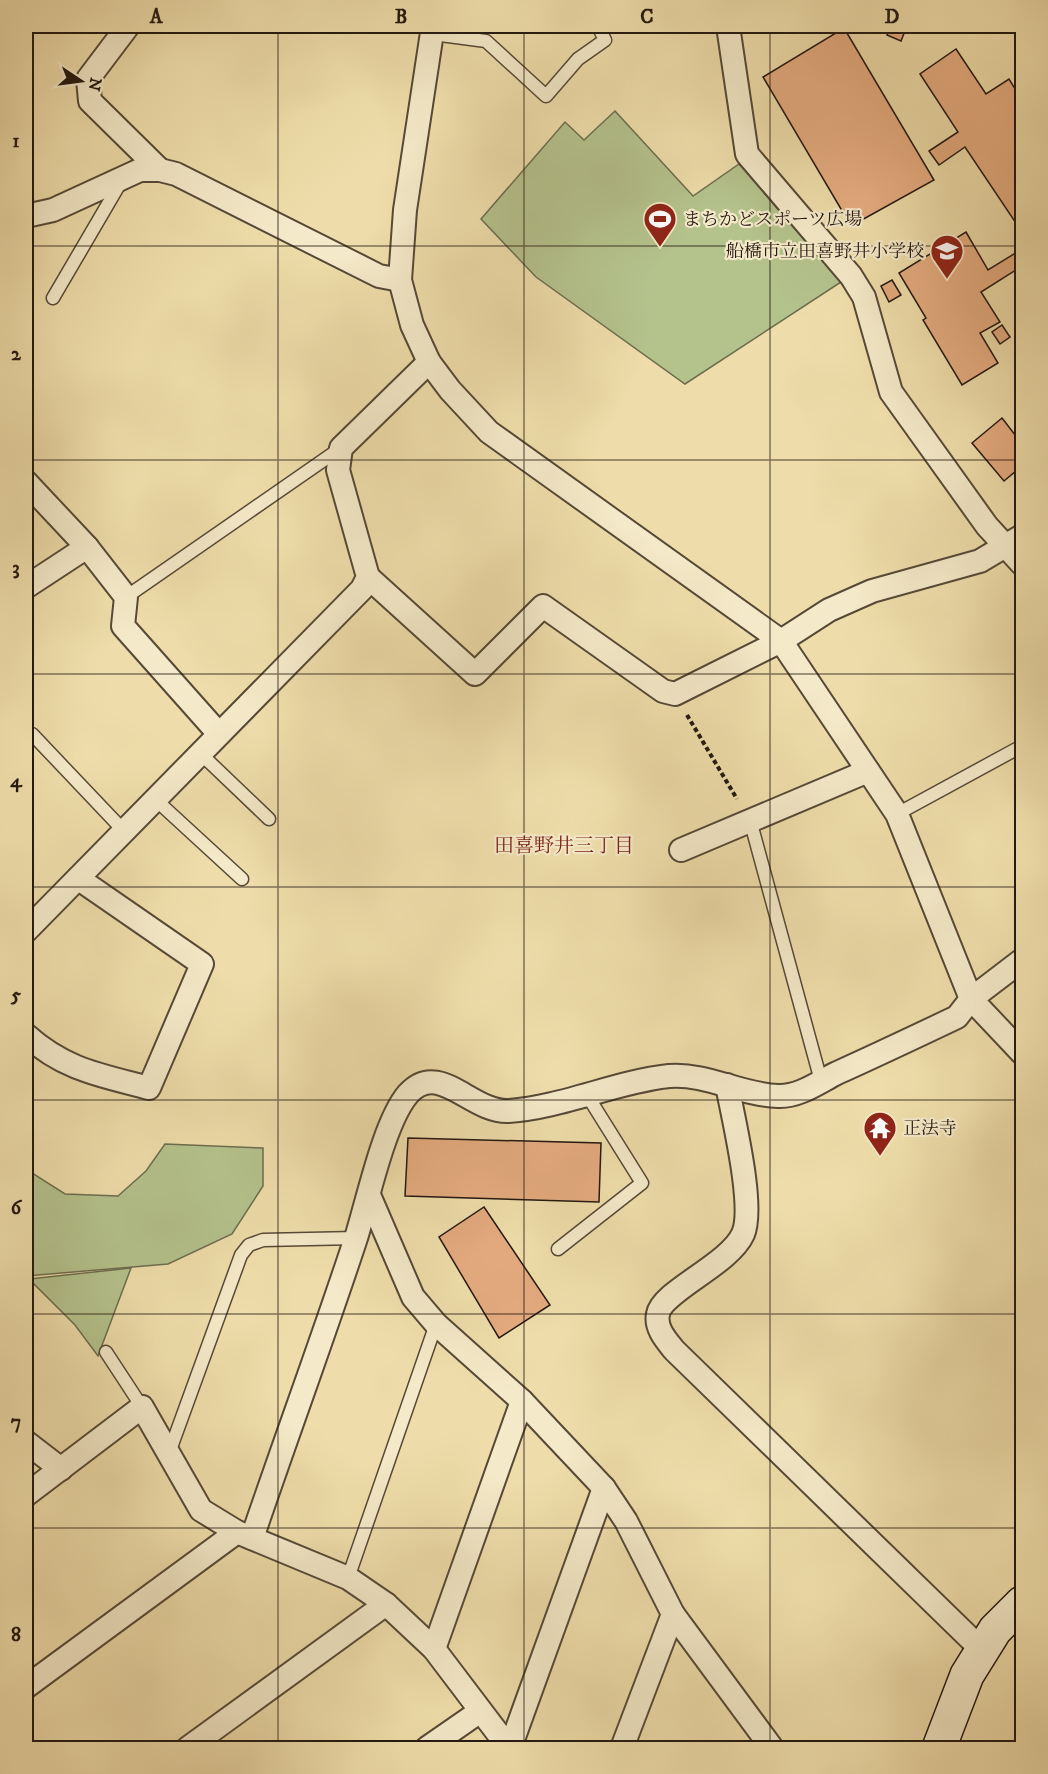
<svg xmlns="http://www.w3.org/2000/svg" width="1048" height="1774" viewBox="0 0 1048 1774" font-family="'IM FELL DW Pica','Noto Serif JP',serif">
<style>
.green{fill:#b4c28c;stroke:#6c6d4e;stroke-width:1.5}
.building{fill:#e4ab7f;stroke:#231811;stroke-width:1.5}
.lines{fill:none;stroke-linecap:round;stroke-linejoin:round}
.lane-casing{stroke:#564937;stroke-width:15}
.street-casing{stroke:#564937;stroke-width:26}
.secondary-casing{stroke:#231811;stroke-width:36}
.path{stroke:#231811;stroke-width:4;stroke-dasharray:4.5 3;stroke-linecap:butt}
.lane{stroke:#f4e9c8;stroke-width:12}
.street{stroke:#f4e9c8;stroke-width:22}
.secondary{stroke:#f4e9c8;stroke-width:33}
.grid{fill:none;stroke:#231811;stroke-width:1.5;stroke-opacity:0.55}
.labels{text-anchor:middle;stroke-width:4.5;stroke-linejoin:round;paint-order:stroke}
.poi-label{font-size:18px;fill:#231811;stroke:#f4e9c8;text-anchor:start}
.neighbourhood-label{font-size:20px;fill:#7a1f14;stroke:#f4e9c8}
.neatline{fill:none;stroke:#231811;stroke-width:2}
.grid-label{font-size:20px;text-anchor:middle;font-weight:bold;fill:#231811}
</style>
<rect width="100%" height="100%" fill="#eda"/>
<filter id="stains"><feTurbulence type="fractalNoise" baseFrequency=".00333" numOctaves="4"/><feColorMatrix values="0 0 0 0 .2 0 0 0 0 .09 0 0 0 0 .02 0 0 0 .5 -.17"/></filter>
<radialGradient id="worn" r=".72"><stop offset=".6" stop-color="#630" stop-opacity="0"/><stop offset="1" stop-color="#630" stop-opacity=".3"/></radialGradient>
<g class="green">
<path d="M615,111L693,196L739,164L841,282L685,384L536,277L481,219L565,122L584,140Z"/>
<path d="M165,1144L263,1148V1186L232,1234L168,1264L26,1276V1169L65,1194L118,1196L146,1171Z"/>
<path d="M131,1268L98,1356L75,1325L29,1279Z"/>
</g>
<g class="building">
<path d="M890,26L905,31L901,41L887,35Z"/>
<path d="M844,28L934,180L851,226L763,77Z"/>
<path d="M956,49L986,94L1009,79L1022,100V138L1015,143L1022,154V232L965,147L939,165L929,151L958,132L920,74Z"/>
<path d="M966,232L988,270L1022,249V266L981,292L1000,322L980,333L998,363L962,385L923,320L926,318L899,273Z"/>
<path d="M892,280L901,295L889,302L881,286Z"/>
<path d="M1002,325L1010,337L1000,344L992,332Z"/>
<path d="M1002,418L1022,444V466L1004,481L972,443Z"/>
<path d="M408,1138L601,1143L599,1202L405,1196Z"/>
<path d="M484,1207L550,1305L499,1338L439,1237Z"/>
</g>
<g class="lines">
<g class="lane-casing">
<g id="lane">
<path d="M433,34L486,41L546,96L578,59L605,40L598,26"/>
<path d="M53,298L122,180"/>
<path d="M126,597L341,448"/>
<path d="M32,734L125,832"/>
<path d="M201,754L269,819"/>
<path d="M156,800L242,879"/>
<path d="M897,814L1022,746"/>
<path d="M750,820L821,1081"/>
<path d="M558,1249L642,1183L587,1095"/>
<path d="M106,1352L142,1407"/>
<path d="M169,1453L241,1255L249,1245L263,1240L356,1238"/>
<path d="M348,1578L436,1324"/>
</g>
</g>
<g class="street-casing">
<g id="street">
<path d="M128,26L88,79L90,101L160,170"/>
<path d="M433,26L405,210L400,280L412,325L429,362L450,390L489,432L781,641L897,814L971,999L1022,1053"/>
<path d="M728,26L747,154L851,276L864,297L891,392L987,526L1022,564"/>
<path d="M26,216L53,210L140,170H160L176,174L379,276L400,280"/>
<path d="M26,482L87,547"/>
<path d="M368,577L475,674L543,606L663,691L675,694L781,641L829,610L872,591L980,561L1022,536"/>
<path d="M26,587L87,547L126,597L123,626L219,734"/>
<path d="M681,850L868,771"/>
<path d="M26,931L362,589L368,577L338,470L341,448L429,362"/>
<path d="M26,1035C65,1070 100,1075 149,1088L202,964L79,879"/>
<path d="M727,1085C733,1117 755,1207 743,1234C729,1265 662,1291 658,1314C655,1328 666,1340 674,1350L982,1650"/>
<path d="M369,1195L413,1297L436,1324L522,1401L604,1488L626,1521L673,1614L772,1748"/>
<path d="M26,1442L61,1469"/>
<path d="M26,1495L142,1407L201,1510L237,1532L348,1578L386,1604L434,1649L509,1748"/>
<path d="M252,1538C286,1438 323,1338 356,1238C368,1200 384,1122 408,1094C439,1059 471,1113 509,1111C563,1107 615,1082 669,1076C707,1073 741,1095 778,1096C799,1097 819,1082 837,1073C877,1055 917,1036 957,1017L971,999L1022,960"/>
<path d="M434,1649L522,1401"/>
<path d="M26,1687L237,1532"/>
<path d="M188,1748L386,1604"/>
<path d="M427,1748L479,1712"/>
<path d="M510,1748L604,1488"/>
<path d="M622,1748L673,1614"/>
</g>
</g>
<g class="secondary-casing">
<path id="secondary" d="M939,1748L967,1675L995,1630L1022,1603"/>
</g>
<path class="path" d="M687,715L737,799"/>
<use href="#lane" class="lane"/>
<use href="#street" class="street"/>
<use href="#secondary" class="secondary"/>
</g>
<path class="grid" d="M278,26V1748M524,26V1748M770,26V1748M26,246H1022M26,460H1022M26,674H1022M26,887H1022M26,1100H1022M26,1314H1022M26,1528H1022"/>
<defs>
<g id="stadium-pin" transform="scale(1.725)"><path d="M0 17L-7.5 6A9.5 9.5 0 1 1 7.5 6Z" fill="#8f2418" stroke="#f4e9c8"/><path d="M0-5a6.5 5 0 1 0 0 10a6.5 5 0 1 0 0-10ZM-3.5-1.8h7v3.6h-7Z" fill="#fff"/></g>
<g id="school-pin" transform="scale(1.725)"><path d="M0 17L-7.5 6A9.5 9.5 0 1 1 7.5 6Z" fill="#8f2418" stroke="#f4e9c8"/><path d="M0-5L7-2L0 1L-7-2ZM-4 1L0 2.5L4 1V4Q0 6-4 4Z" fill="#fff"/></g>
<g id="temple-pin" transform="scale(1.725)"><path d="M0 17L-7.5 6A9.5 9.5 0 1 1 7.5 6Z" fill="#8f2418" stroke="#f4e9c8"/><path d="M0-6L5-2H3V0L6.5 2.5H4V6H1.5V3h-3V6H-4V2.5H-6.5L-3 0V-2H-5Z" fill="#fff"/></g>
</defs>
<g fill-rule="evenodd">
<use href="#stadium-pin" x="660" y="219"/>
<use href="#school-pin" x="947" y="251"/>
<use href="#temple-pin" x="880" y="1128"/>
</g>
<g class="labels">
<g class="poi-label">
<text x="683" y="225">まちかどスポーツ広場</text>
<text x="924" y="257" text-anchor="end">船橋市立田喜野井小学校</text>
<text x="903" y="1134">正法寺</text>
</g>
<g class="neighbourhood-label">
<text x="564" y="852">田喜野井三丁目</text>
</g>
</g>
<rect width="1048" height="1774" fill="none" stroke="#eda" stroke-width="66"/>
<g transform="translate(81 81) rotate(103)" stroke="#f4e9c8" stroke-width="4.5" paint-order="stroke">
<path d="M0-4.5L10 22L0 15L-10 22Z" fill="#231811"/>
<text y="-9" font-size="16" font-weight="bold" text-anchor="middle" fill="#231811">N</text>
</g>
<rect x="33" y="33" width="982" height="1708" class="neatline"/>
<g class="grid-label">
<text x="156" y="23">A</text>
<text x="401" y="23">B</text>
<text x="647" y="23">C</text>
<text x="892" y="23">D</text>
<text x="16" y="147">1</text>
<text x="16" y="360">2</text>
<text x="16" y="574">3</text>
<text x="16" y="787">4</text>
<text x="16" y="1001">5</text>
<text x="16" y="1214">6</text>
<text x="16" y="1428">7</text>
<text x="16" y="1641">8</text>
</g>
<rect width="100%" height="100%" filter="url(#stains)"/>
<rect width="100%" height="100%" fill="url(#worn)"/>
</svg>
